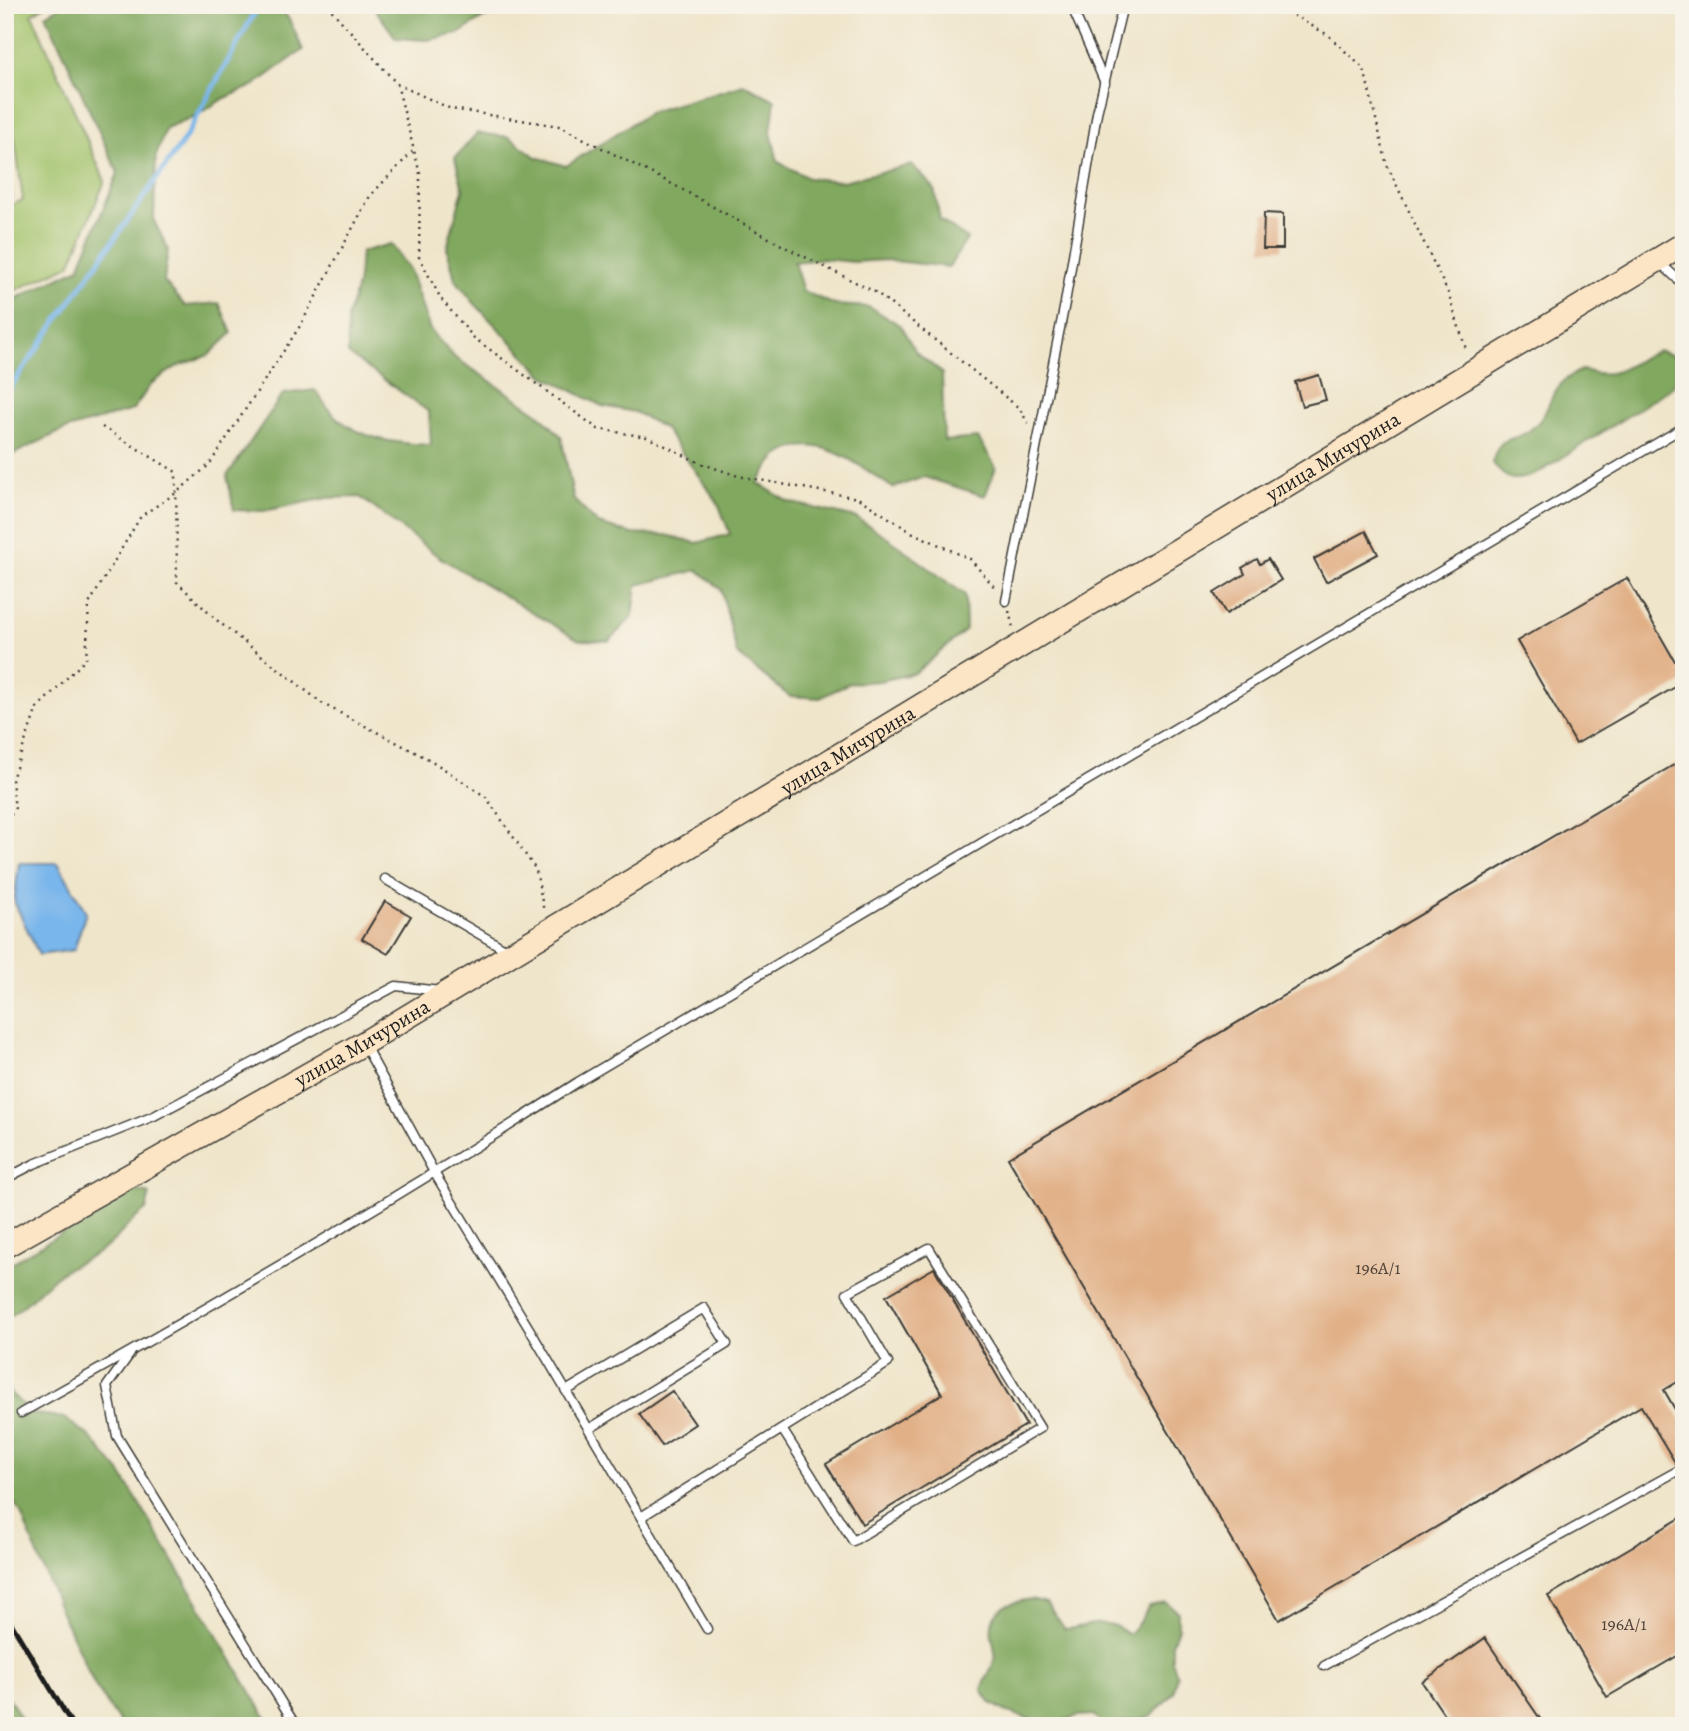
<svg xmlns="http://www.w3.org/2000/svg" width="1689" height="1731" viewBox="0 0 1689 1731" font-family="Alegreya,serif">
<style>
.green{fill:#a2c26a;stroke:#5f6f43;stroke-width:2}
.forest{fill:#81a85e;stroke:#4e623d;stroke-width:2}
.water{fill:#79b6eb;stroke:#4a6984;stroke-width:2}
.lines{fill:none;stroke-linecap:round;stroke-linejoin:round}
.stream{stroke:#79b6eb;stroke-width:5}
.building{fill:#e1b087}
.lane-casing{stroke:#3c3a36;stroke-width:11}
.secondary-casing{stroke:#3c3a36;stroke-width:26}
.path{stroke:#3c3a36;stroke-width:2.5;stroke-dasharray:2 5;stroke-linecap:butt}
.lane{stroke:#fff;stroke-width:8}
.secondary{stroke:#fce5c4;stroke-width:23}
.rail{stroke:#1c1c1c;stroke-width:5}
.labels{text-anchor:middle;stroke-width:5;stroke-linejoin:round;paint-order:stroke}
.number-label{font-size:18px;fill:#4d4137}
.street-label{font-size:21px;fill:#1c1c1c;stroke:#f7f3e8}
</style>
<rect width="100%" height="100%" fill="#f7f3e8"/>
<filter id="ink" filterUnits="userSpaceOnUse"><feTurbulence type="fractalNoise" baseFrequency=".0143" numOctaves="2"/><feDisplacementMap in="SourceGraphic" scale="14" xChannelSelector="R" yChannelSelector="G"/><feConvolveMatrix kernelMatrix="1 2 1 2 8 2 1 2 1" color-interpolation-filters="sRGB"/></filter>
<filter id="wash" filterUnits="userSpaceOnUse"><feTurbulence type="fractalNoise" baseFrequency=".00686" numOctaves="4" result="noise"/><feDisplacementMap in="SourceGraphic" scale="28" xChannelSelector="R" yChannelSelector="G"/><feGaussianBlur stdDeviation="1.57" result="paint"/><feColorMatrix in="noise" values="0 0 0 0 0 0 0 0 0 0 0 0 0 0 0 0 0 1.4 0 .05"/><feComposite in="paint" operator="in"/></filter>
<g filter="url(#wash)">
<rect width="100%" height="100%" fill="#efe5ca"/>
<path class="green" d="M5,5H46L32,14L105,181L70,265L5,295V208L23,200L14,133L5,132Z"/>
<g class="forest">
<path d="M63,5H279L290,21L303,50L253,86L223,99L195,116L166,128L156,156L154,221L168,249L164,281L185,306L219,303L232,333L209,355L176,367L151,384L133,410L64,430L5,458V304L79,268L118,173L46,15Z"/>
<path d="M372,5H545L485,17L458,34L427,40L396,38Z"/>
<path d="M744,84L775,100L771,132L778,162L808,178L842,181L912,165L934,188L940,220L967,239L949,267L885,260L854,262L823,259L794,262L803,291L835,305L869,307L900,325L916,352L942,373L944,441L978,438L996,467L985,496L924,477L893,488C861,467 817,428 778,456C770,462 764,475 758,483L789,502L856,518L884,535L965,595L966,630L915,673L880,681L849,683L820,698L789,696L737,654L721,589L698,570L637,585L633,616L609,641L579,640L439,557L360,497L327,498L263,511L234,510L227,476L283,394L315,390C322,399 328,410 336,417C362,440 398,444 431,445L429,412L348,354L347,319L357,286L361,252L391,244L410,271L430,330L453,356L538,413L561,436L574,500L598,524L633,534L666,535L697,543L730,534L718,503L664,428L635,412L602,406L544,376L475,304L455,279L447,248L463,189L455,158L477,133L509,137L536,157L566,166L650,112Z"/>
<path d="M5,144L12,197L5,199Z"/>
<path d="M1659,351L1675,356L1680,372L1673,386L1659,396L1538,473C1515,482 1508,483 1492,463C1502,430 1510,445 1530,430C1556,411 1543,387 1582,370C1621,382 1627,361 1659,351Z"/>
<path d="M134,1190L150,1194L146,1210C131,1220 123,1232 111,1243C95,1259 71,1263 55,1277C38,1291 25,1308 5,1319V1267Z"/>
<path d="M5,1388L31,1413L64,1418L89,1436L121,1473L271,1726H122L94,1684L57,1603L20,1511L5,1492Z"/>
<path d="M1031,1599L1046,1603L1065,1629C1093,1626 1103,1616 1129,1634L1141,1620L1149,1606L1165,1602L1178,1612V1628L1172,1644V1660L1177,1675L1174,1692L1151,1717L1105,1725L1093,1715L1078,1716L1048,1725L1005,1711L991,1703L982,1690C985,1680 993,1667 995,1658C996,1652 993,1642 992,1636C988,1608 1008,1603 1031,1599Z"/>
<path d="M5,1692L26,1726H5Z"/>
</g>
<path class="water" d="M19,863H58L86,912L74,950L39,955L14,901Z"/>
<g class="lines">
<path class="stream" d="M5,395L184,140L259,5"/>
</g>
<g id="blocks">
<g class="building">
<path d="M1264,213L1283,214V249H1263Z"/>
<path d="M1319,375L1326,400L1302,406L1295,382Z"/>
<path d="M1366,531L1378,554L1326,582L1314,559Z"/>
<path d="M1257,559L1260,564L1268,559L1281,580L1226,614L1214,593L1245,574L1242,568Z"/>
<path d="M1627,578L1684,677V682L1576,744L1517,641Z"/>
<path d="M1684,759V1378L1664,1390L1684,1425V1466L1676,1464L1641,1406L1279,1620L1008,1158Z"/>
<path d="M385,901L411,916L388,954L362,939Z"/>
<path d="M934,1268L1026,1425L862,1524L826,1464L942,1394L886,1296Z"/>
<path d="M672,1391L695,1424L662,1446L639,1414Z"/>
<path d="M1684,1516V1652L1607,1697L1548,1596Z"/>
<path d="M1485,1638L1545,1726H1452L1422,1682Z"/>
</g>
</g>
</g>
<g filter="url(#ink)">
<use href="#blocks" fill-opacity="0" stroke="#3c3a36" stroke-width="2"/>
<g class="lines">
<g class="lane-casing">
<g id="lane">
<path d="M1071,5L1105,83"/>
<path d="M1658,261L1684,285"/>
<path d="M1006,601L1065,303L1097,113L1123,5"/>
<path d="M385,879L510,952"/>
<path d="M365,1046L435,1174L533,1335L707,1629"/>
<path d="M5,1179L34,1164L154,1116L396,986L440,991"/>
<path d="M130,1354L107,1386L117,1436L296,1726"/>
<path d="M566,1391L704,1308L727,1344L589,1429"/>
<path d="M21,1413C210,1308 396,1199 578,1082L1684,427"/>
<path d="M641,1517L888,1363L847,1293L929,1248L1040,1428L853,1541L782,1429"/>
<path d="M1324,1666L1679,1470"/>
</g>
</g>
<g class="secondary-casing">
<g id="secondary">
<path id="s1" d="M5,1246L364,1043L1684,244"/>
</g>
</g>
<g class="path">
<path d="M327,5L397,84L451,109L559,126L676,186L785,247L877,293L1019,408L1028,423"/>
<path d="M1275,5L1328,35L1364,69L1387,165L1448,293L1467,352"/>
<path d="M397,84L420,174L419,257L441,299L474,338L598,429L647,437L700,463L738,476L858,498L911,532L970,559L997,590"/>
<path d="M102,427L176,472L177,582L214,618L323,704L432,761L486,797L536,870L544,912"/>
<path d="M1009,611L1013,628"/>
<path d="M5,818L15,811L12,779L37,708L86,659L89,604L141,516L176,493L209,465L300,326L370,196L413,151"/>
</g>
<use href="#lane" class="lane"/>
<use href="#secondary" class="secondary"/>
<path class="rail" d="M5,1613L73,1726"/>
</g>
</g>
<g class="labels">
<g class="number-label">
<text x="1378" y="1274">196А/1</text>
<text x="1624" y="1630">196А/1</text>
</g>
<g class="street-label">
<text dy="7" stroke="none"><textPath href="#s1" startOffset="1545">улица Мичурина</textPath></text>
<text dy="7" stroke="none"><textPath href="#s1" startOffset="978">улица Мичурина</textPath></text>
<text dy="7" stroke="none"><textPath href="#s1" startOffset="411">улица Мичурина</textPath></text>
</g>
</g>
<rect width="1689" height="1731" fill="none" stroke="#f7f3e8" stroke-width="28"/>
</svg>
